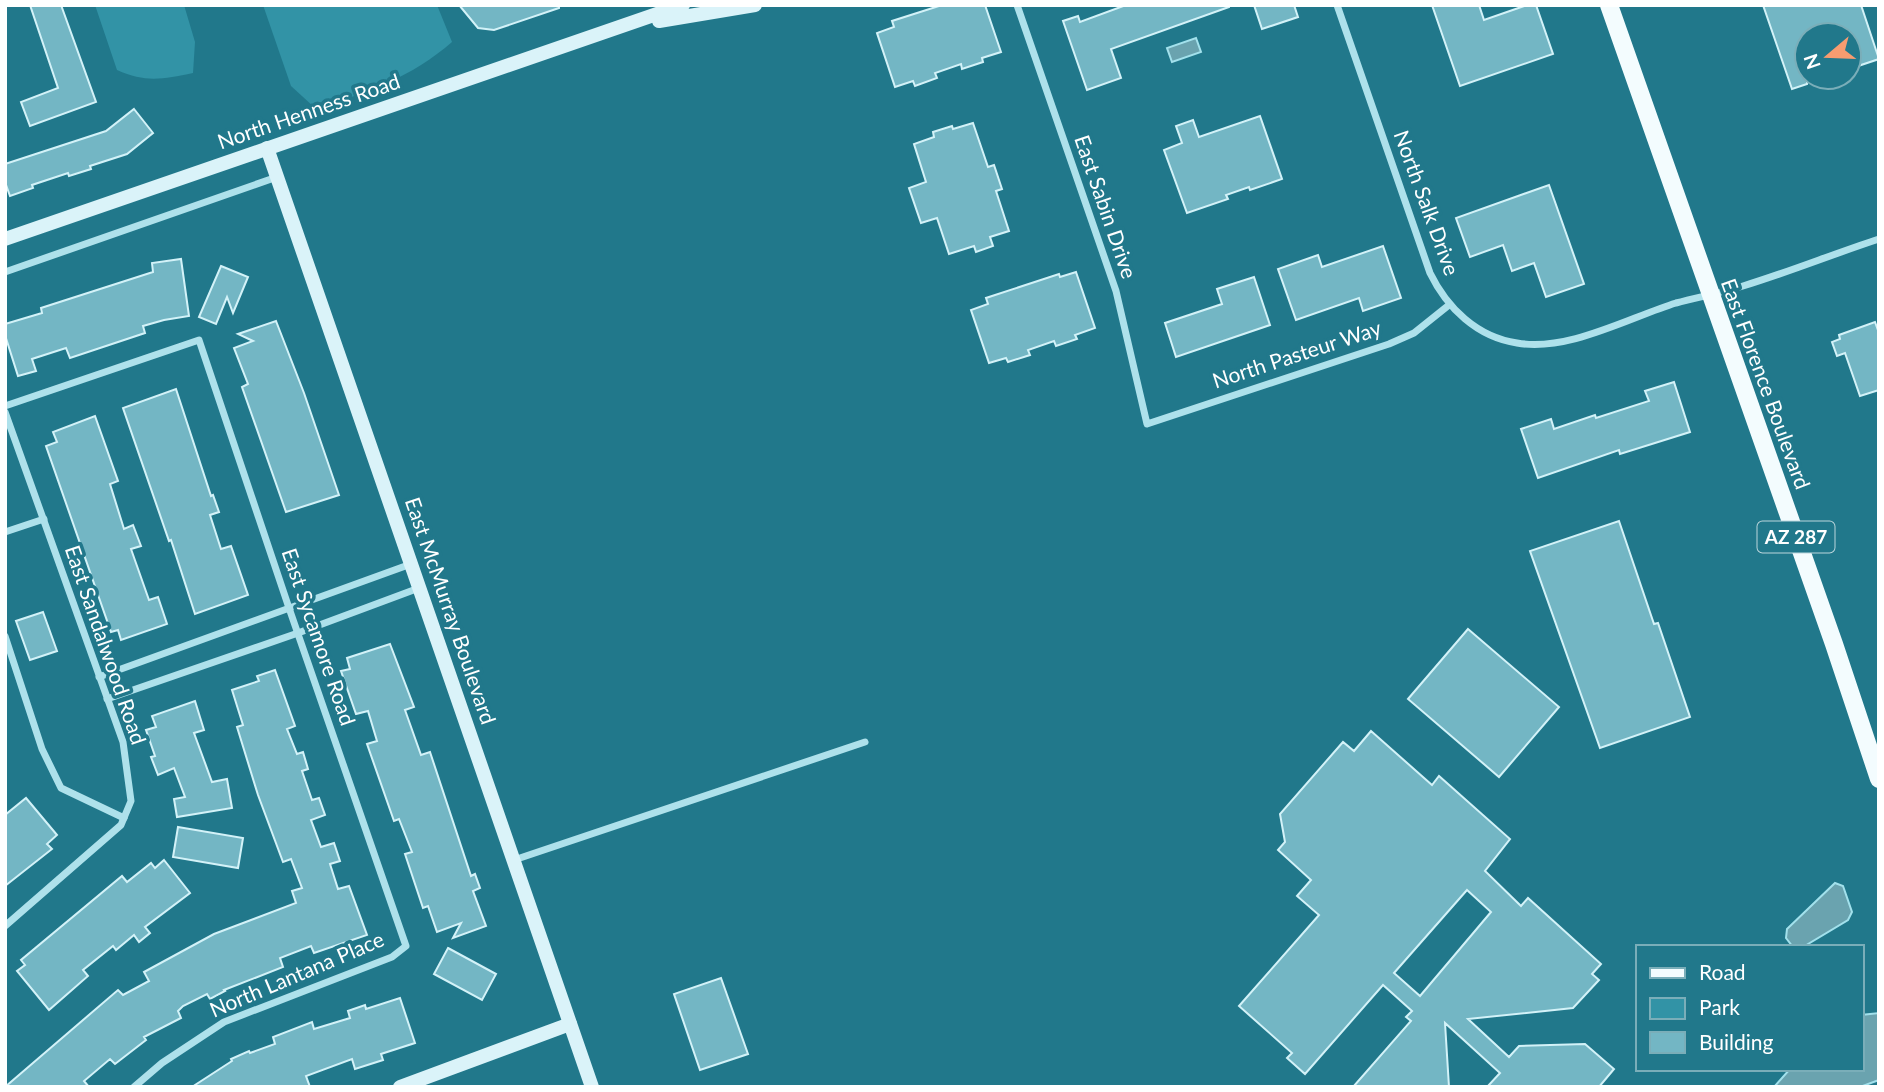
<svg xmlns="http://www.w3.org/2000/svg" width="1884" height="1092" viewBox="0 0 1884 1092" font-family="Lato,sans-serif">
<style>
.green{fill:#3293a6}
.water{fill:#6aa3af;stroke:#a2e1ec;stroke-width:2}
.building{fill:#73b6c4;stroke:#d3f2f8;stroke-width:2;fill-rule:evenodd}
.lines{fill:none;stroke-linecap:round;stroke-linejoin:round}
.street{stroke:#aee1eb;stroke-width:7}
.secondary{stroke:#daf3f9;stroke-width:14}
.primary{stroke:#f3fcfe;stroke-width:18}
.labels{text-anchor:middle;stroke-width:7;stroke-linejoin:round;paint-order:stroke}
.shield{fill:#21788b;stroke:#bcd6dc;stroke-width:2}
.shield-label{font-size:19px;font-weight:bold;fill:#fff}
.street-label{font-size:21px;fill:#fff;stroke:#21788b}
</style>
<rect width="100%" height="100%" fill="#21788b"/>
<g class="green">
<path d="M95,5H184L195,42L193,73C163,79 146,83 117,70Z"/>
<path d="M263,5H437L452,42C413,76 364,96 314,107L291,86Z"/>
</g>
<g class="water">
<path d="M1196,38L1201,52L1172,62L1167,48Z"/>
<path d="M1835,883L1843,886L1852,912L1848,920L1803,947H1793L1786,938L1787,929Z"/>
<path d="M1879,1013V1080L1860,1087H1774L1790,1069H1861V1015Z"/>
</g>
<g class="building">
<path d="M30,5H61L96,102L30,126L21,102L58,88Z"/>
<path d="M459,5H559V8L494,30L478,28Z"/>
<path d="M942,5H985L1001,52L982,58L983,62L962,69L961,64L935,73L937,78L915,86L913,81L895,87L877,33L894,27L892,21Z"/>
<path d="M1126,5H1229V7L1111,49L1121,78L1087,90L1063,21L1078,16L1080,22Z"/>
<path d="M1254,5H1294L1298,17L1262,29Z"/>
<path d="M1432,5H1479L1484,20L1527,5H1536L1553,54L1460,86Z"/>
<path d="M1763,5H1861L1879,59L1849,69V35H1807V84L1792,89Z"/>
<path d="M134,109L153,133L127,154L90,166L91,169L69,176L68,173L32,185L33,188L10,196L5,182V164L106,131Z"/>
<path d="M1260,116L1282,179L1250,190L1249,187L1226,195L1228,199L1187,213L1164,150L1182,143L1176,126L1193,120L1199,137Z"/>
<path d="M973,123L988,167L994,165L1002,189L996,191L1009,231L990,237L993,246L976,252L974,246L949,254L937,218L921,223L909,188L926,182L914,144L934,137L933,132L952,126L953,129Z"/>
<path d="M1549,185L1584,284L1546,297L1534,263L1512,271L1503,245L1470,257L1456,218Z"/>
<path d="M1383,246L1401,298L1363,311L1359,298L1296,320L1278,269L1318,255L1322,267Z"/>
<path d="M181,259L189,316L164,320L143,326L145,333L70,358L66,348L32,359L36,371L18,376L5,335V324L42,313L41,308L153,272L152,263Z"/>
<path d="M221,266L248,277L233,313L227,297L216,324L199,317Z"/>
<path d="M1076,272L1095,328L1075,335L1077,339L1056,346L1054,341L1028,350L1030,355L1008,362L1006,358L989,363L971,310L988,304L986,298L1059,274L1060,277Z"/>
<path d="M1254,277L1270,325L1176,357L1165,323L1222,304L1217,289Z"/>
<path d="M276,321L304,393L339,495L286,512L242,387L248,384L234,348L253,341L238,334Z"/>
<path d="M1875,322L1879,333V390L1860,396L1845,353L1837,356L1832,342L1840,339L1839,335Z"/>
<path d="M1674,382L1690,432L1620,454L1619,450L1538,478L1521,429L1551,419L1554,429L1595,415L1596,418L1649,401L1645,391Z"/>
<path d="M176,389L211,496L213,495L219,512L210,515L221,549L231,546L248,595L195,614L171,540L169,541L123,408Z"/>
<path d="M95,416L118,481L110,484L124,529L133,525L141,546L131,549L149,600L158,597L167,624L121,640L118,630L111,632L46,446L57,442L53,432Z"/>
<path d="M1619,521L1654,624L1658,623L1690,717L1600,748L1530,551Z"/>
<path d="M43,612L57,651L30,660L16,621Z"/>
<path d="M1468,629L1559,707L1499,777L1408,699Z"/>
<path d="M390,644L414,707L405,710L421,755L430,752L471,876L475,874L480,888L473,891L486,926L453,938L461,923L437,932L428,906L423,908L405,854L412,852L399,819L394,821L367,744L377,741L368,711L356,714L341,671L350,669L347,658Z"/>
<path d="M275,670L295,726L287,729L297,754L303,752L308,769L302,771L312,800L319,798L325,815L311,820L321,847L334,843L340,861L330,864L338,889L349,886L367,935L314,953L311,946L280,958L283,967L224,990L225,991L210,999L207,994L183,1006L178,1011L181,1018L144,1037L146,1040L115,1064L110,1059L84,1081L89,1087H5L118,990L123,995L149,981L144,972L214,934L296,903L292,891L302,888L291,859L283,862L258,795L237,727L243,725L232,690L259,681L257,676Z"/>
<path d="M195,701L204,730L194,733L212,782L227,779L232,808L177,817L174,799L185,797L174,768L158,775L151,757L155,756L146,730L156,727L152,716Z"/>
<path d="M1371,731L1432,785L1439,776L1510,839L1485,871L1521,906L1528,898L1601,964L1592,974L1599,980L1573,1008L1468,1019L1509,1057L1519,1046L1585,1044L1614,1069L1599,1087H1487L1500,1073L1445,1023L1449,1087H1353L1411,1021L1406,1017L1412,1011L1383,985L1305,1074L1287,1058L1292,1053L1239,1006L1319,915L1297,896L1311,880L1278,850L1285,842L1280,814L1343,742L1354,751ZM1467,890L1491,912L1420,996L1394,973Z"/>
<path d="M26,798L57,835L47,844L52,849L5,886V815Z"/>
<path d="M178,827L243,838L238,868L173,857Z"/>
<path d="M164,860L190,893L145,927L150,933L139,942L134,935L116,950L113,946L83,970L88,976L49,1010L17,971L25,965L21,960L122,876L127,882L151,863L155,868Z"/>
<path d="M448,948L496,974L482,1000L434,974Z"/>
<path d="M721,978L748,1054L700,1070L674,994Z"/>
<path d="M400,998L415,1043L381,1054L383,1060L355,1069L352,1059L306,1076L310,1087H192L232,1061L231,1059L249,1051L250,1053L275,1044L273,1037L312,1022L314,1029L350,1018L348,1011L365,1005L366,1009Z"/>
</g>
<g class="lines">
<g class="street">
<path d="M1017,5L1116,291L1147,424L1389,344L1414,333L1449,305"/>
<path d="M1337,5L1430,273C1447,308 1477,337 1517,343C1568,352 1628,318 1676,303C1698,297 1721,293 1743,286C1789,272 1833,254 1879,239"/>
<path d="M5,272L277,177"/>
<path d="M5,406L199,340L289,608L406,946L392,957L224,1022L162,1063L134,1087"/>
<path d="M5,412L123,742L131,801L121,825L5,926"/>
<path d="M5,532L44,519"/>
<path d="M5,636L42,749L61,788L124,818"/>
<path d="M99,677L411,564"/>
<path d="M107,699L298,633L419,588"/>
<path d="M514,860L865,742"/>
</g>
<g class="secondary">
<path d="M659,21L755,5"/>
<path d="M267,148L592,1087"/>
<path d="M5,239L683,5"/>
<path d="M400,1087L570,1024"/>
</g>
<path class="primary" d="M1609,5L1834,644L1879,779"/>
</g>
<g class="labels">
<rect class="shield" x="1757.5" y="521.5" width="77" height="31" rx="5"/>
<g class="shield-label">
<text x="1796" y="544">AZ 287</text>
</g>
<g class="street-label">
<text transform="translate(309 112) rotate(-19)" y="7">North Henness Road</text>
<text transform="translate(1426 203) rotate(70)" y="7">North Salk Drive</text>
<text transform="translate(1105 207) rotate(71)" y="7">East Sabin Drive</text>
<text transform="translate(1297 355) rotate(-18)" y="7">North Pasteur Way</text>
<text transform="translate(1765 384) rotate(70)" y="7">East Florence Boulevard</text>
<text transform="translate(450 611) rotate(71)" y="7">East McMurray Boulevard</text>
<text transform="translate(318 637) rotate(71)" y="7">East Sycamore Road</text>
<text transform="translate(105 645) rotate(71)" y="7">East Sandalwood Road</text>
<text transform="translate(297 975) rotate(-23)" y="7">North Lantana Place</text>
</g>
</g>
<rect width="1884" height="1092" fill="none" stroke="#ffffff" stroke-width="14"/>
<rect x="1636" y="945" width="228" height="126" fill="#21788b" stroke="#7aaeb9" stroke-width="2"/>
<rect x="1650" y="968" width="35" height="10" fill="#f3fcfe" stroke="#7aaeb9" stroke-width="2"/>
<text x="1699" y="980" font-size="21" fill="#ffffff">Road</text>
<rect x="1650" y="998" width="35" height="21" fill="#3293a6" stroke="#7aaeb9" stroke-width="2"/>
<text x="1699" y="1015" font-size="21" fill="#ffffff">Park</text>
<rect x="1650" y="1032" width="35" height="21" fill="#73b6c4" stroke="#7aaeb9" stroke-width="2"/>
<text x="1699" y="1050" font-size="21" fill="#ffffff">Building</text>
<g transform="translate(1828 56) rotate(251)"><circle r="33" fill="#21788b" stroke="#7aaeb9" stroke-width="2"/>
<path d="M0-5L12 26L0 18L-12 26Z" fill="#f79c70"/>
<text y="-10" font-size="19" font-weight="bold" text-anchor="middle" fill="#ffffff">N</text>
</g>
</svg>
